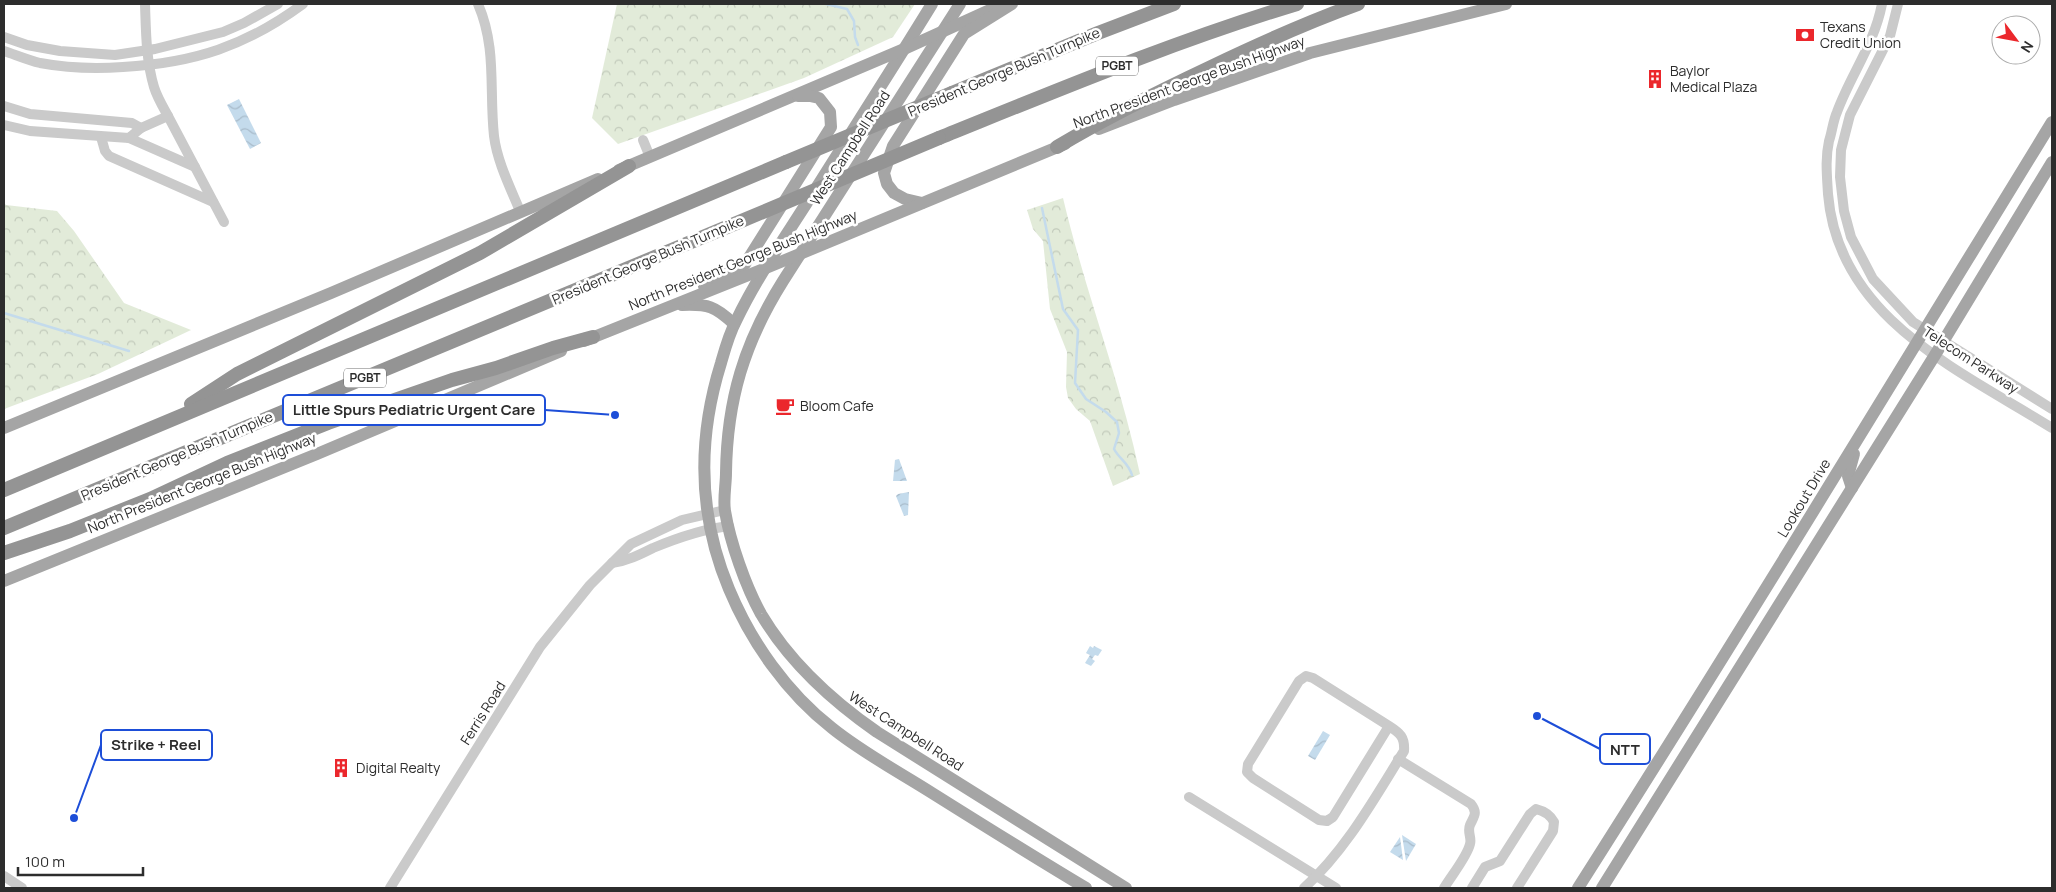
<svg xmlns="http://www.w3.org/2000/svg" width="2056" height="892" viewBox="0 0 2056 892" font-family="Manrope,sans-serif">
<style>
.forest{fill:url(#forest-crowns)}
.water{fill:url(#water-waves)}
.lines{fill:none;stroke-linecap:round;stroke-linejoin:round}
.stream{stroke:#c4dbec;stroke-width:2.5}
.minor{stroke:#cacaca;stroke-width:10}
.major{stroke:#a5a5a5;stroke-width:12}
.highway{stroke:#949494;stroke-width:14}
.highway-bridge{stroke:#949494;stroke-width:14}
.labels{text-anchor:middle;stroke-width:5;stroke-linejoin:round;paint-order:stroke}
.shield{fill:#fff;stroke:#6c6c6c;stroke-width:1}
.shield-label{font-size:12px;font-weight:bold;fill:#2d2d2d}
.poi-label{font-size:14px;fill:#2d2d2d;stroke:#fff;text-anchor:start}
.street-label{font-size:14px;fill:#2d2d2d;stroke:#fff}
.leader{fill:none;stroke:#1d4ed8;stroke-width:2}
.callout-dot{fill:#1d4ed8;stroke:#fff;stroke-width:2}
.callout{fill:#fff;stroke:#1d4ed8;stroke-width:2}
.callout-label{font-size:15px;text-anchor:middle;font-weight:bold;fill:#2d2d2d}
</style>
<defs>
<pattern id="forest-crowns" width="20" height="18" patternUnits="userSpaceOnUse" patternTransform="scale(1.25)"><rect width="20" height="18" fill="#e2ebd9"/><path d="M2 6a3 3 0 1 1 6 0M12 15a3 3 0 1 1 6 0" fill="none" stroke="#c2cabb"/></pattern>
<pattern id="water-waves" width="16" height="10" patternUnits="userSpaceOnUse" patternTransform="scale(1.25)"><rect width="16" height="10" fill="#c4dbec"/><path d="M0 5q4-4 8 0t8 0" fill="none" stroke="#a9bccb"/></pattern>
</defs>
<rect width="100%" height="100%" fill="#fff"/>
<g class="forest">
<path d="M617,4H915L893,37L804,78L618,144L592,118Z"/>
<path d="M1063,198C1085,291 1120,380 1140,474L1113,486L1090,421L1076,409L1068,398L1066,387L1067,352L1050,309L1043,241L1033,229L1027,210Z"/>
<path d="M4,203L6,205L57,211L74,231L124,303L191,330L98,374L4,409Z"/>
</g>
<g class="water">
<path d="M239,99L261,143L250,149L227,105Z"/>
<path d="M899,459L907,481H893L895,460Z"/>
<path d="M909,492L908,515L904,516L896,496L898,494Z"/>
<path d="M1090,646L1093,648L1094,646L1102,650L1098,656L1095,655L1092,659L1095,661L1091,666L1085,663L1090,655L1086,653Z"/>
<path d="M1323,731L1330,735L1315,760L1308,756Z"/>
<path d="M1402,835L1416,844L1406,861Z"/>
<path d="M1400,837L1403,860L1390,852Z"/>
</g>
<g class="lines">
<g class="stream">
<path d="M826,4L847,9L854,21L855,37L858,45"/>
<path d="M1042,208L1063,309L1078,330L1075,383L1086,399L1106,412L1117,422L1119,433L1114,449C1120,460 1128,462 1132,475"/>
<path d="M4,313L129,351"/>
</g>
<g class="minor">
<path d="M478,4C497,48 489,89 494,136C497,161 510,187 520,211"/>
<path d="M1882,4C1874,45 1851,74 1837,112C1833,121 1832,132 1829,141C1825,159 1827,176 1828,194C1838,318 1959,370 2052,428"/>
<path d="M1898,4L1890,36L1850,115L1841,150L1840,177L1844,211L1851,237L1873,279L1913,322L2052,409"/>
<path d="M4,37L27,45L60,51L115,55L155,49L223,32L244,23L278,4"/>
<path d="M4,51C16,55 28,60 40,63C67,68 96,69 123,67C194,63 246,46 303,4"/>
<path d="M4,106L30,114L132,123L141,128"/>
<path d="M168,116L224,222"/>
<path d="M4,125L30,131L129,138L141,128L168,116C163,107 157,97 154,87C146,60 146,32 145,4"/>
<path d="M101,137L105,151L109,156L213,202"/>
<path d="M129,138L195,167"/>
<path d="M643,140L650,157"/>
<path d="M612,563C627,561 639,555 653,548C677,538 703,529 729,526"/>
<path d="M1398,759L1471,804C1478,813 1474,816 1470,825C1467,832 1472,838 1470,844C1467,857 1451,876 1444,888"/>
<path d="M1189,797L1336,888"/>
<path d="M4,876L22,888"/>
<path d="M390,888L540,647L590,585L631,544L682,520L725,510"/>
<path d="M1304,888C1346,850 1374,799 1404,751C1405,737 1400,733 1389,726L1313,678L1306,676L1299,681L1248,764L1247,772L1253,778L1319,820L1327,821L1333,817L1389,726"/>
<path d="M1472,888L1485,867L1500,861L1530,814L1536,809C1544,811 1550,814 1554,822L1553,831L1517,888"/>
</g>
<g class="major">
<path d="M932,4C894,66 854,128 815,190C788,233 758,275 736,321C729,334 725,349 721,363C697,440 698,515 729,589C751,642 787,693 832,728C863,753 899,772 932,793C983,825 1034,857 1086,888"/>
<path d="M960,4L783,281C744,343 727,400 726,473C726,485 723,499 725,511C730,542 746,587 761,614C790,663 831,700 877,732L1126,888"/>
<path d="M1099,129L1174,100L1310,53L1506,4"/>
<path d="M619,170L904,49L1003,4"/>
<path d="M922,203L905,199L894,193L887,184L884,173L893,146L964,34L1012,4"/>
<path d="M704,286L745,264L831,127L830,112L819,98L810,96H798"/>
<path d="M682,305C708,304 715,306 734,324"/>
<path d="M584,341L766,268L1065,144"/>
<path d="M4,428L331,293L598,179"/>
<path d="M1852,488L1848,476L1854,454"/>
<path d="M4,581L317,454L561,351"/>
<path d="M1578,888C1739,635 1895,378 2052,122"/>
<path d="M1602,888L1935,355L2052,162"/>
</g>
<g class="highway">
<path d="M952,93L1098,33L1174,4"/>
<path d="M939,138C1058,90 1175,41 1297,4"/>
<path d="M1057,147C1107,117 1158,92 1211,67C1259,44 1308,22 1358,4"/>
<path d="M191,404L237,374L480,253L629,166"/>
<path d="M4,490L786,162"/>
<path d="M4,528L727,227"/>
<path d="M4,553L70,531L150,499L227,463L328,423L452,380L496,368L553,348L593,337"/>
</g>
<g class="highway-bridge">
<path d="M786,162L952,93"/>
<path d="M727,227L939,138"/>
</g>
</g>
<defs>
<g id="bank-bare" transform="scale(1.5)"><path d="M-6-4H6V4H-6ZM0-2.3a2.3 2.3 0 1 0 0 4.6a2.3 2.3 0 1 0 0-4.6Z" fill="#eb272c" stroke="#fff" stroke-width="2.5" paint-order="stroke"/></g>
<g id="building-bare" transform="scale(1.5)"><path d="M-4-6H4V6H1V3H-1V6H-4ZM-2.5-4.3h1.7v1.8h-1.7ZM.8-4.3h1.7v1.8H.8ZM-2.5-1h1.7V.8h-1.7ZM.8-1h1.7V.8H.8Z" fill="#eb272c" stroke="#fff" stroke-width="2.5" paint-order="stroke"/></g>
<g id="cafe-bare" transform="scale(1.5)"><path d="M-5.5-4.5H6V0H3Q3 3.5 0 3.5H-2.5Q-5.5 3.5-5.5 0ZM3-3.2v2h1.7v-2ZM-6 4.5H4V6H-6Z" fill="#eb272c" stroke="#fff" stroke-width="2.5" paint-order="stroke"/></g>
</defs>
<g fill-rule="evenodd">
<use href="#bank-bare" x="1805" y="35"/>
<use href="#building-bare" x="1655" y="79"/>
<use href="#cafe-bare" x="785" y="406"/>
<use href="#building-bare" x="341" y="768"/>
</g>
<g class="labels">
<g class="shield">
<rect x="1096" y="56.5" width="42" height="19" rx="4"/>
<rect x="344" y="368.5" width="42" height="19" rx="4"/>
</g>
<g class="shield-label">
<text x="1117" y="70">PGBT</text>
<text x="365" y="382">PGBT</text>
</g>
<g class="poi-label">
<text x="1820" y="32">Texans<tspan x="1820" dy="16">Credit Union</tspan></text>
<text x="1670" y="76">Baylor<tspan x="1670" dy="16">Medical Plaza</tspan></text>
<text x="800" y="411">Bloom Cafe</text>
<text x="356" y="773">Digital Realty</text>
</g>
<g class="street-label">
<text transform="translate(1004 72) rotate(-23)" y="5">President George Bush Turnpike</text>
<text transform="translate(1189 82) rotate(-20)" y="5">North President George Bush Highway</text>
<text transform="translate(850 148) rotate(-57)" y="5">West Campbell Road</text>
<text transform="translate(648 260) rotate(-23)" y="5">President George Bush Turnpike</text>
<text transform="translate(743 260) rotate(-22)" y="5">North President George Bush Highway</text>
<text transform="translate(1971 360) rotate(33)" y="5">Telecom Parkway</text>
<text transform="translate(177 456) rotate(-23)" y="5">President George Bush Turnpike</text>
<text transform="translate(202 483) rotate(-22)" y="5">North President George Bush Highway</text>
<text transform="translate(1804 498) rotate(-59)" y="5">Lookout Drive</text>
<text transform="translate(483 713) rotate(-58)" y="5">Ferris Road</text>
<text transform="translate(906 731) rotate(33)" y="5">West Campbell Road</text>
</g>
</g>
<path class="leader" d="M615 415L545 410M74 818L101 745M1537 716L1600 749"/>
<g class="callout-dot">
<circle cx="615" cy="415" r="5"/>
<circle cx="74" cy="818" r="5"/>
<circle cx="1537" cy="716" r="5"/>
</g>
<g class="callout">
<rect x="283" y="395" width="262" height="30" rx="5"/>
<rect x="101" y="730" width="111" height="30" rx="5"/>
<rect x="1600" y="734" width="50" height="30" rx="5"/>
</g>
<g class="callout-label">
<text x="414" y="415">Little Spurs Pediatric Urgent Care</text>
<text x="156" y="750">Strike + Reel</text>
<text x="1625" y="755">NTT</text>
</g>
<rect width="2056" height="892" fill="none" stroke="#2d2d2d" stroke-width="10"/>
<g transform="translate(2016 40) rotate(122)"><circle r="24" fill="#ffffff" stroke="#ababab"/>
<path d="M0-4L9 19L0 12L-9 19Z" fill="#eb272c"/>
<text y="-8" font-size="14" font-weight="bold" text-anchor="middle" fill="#2d2d2d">N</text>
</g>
<path d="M18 867v8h125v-8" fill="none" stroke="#2d2d2d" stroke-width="2.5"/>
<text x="25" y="867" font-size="15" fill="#2d2d2d" stroke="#ffffff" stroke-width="4" paint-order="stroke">100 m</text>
</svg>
